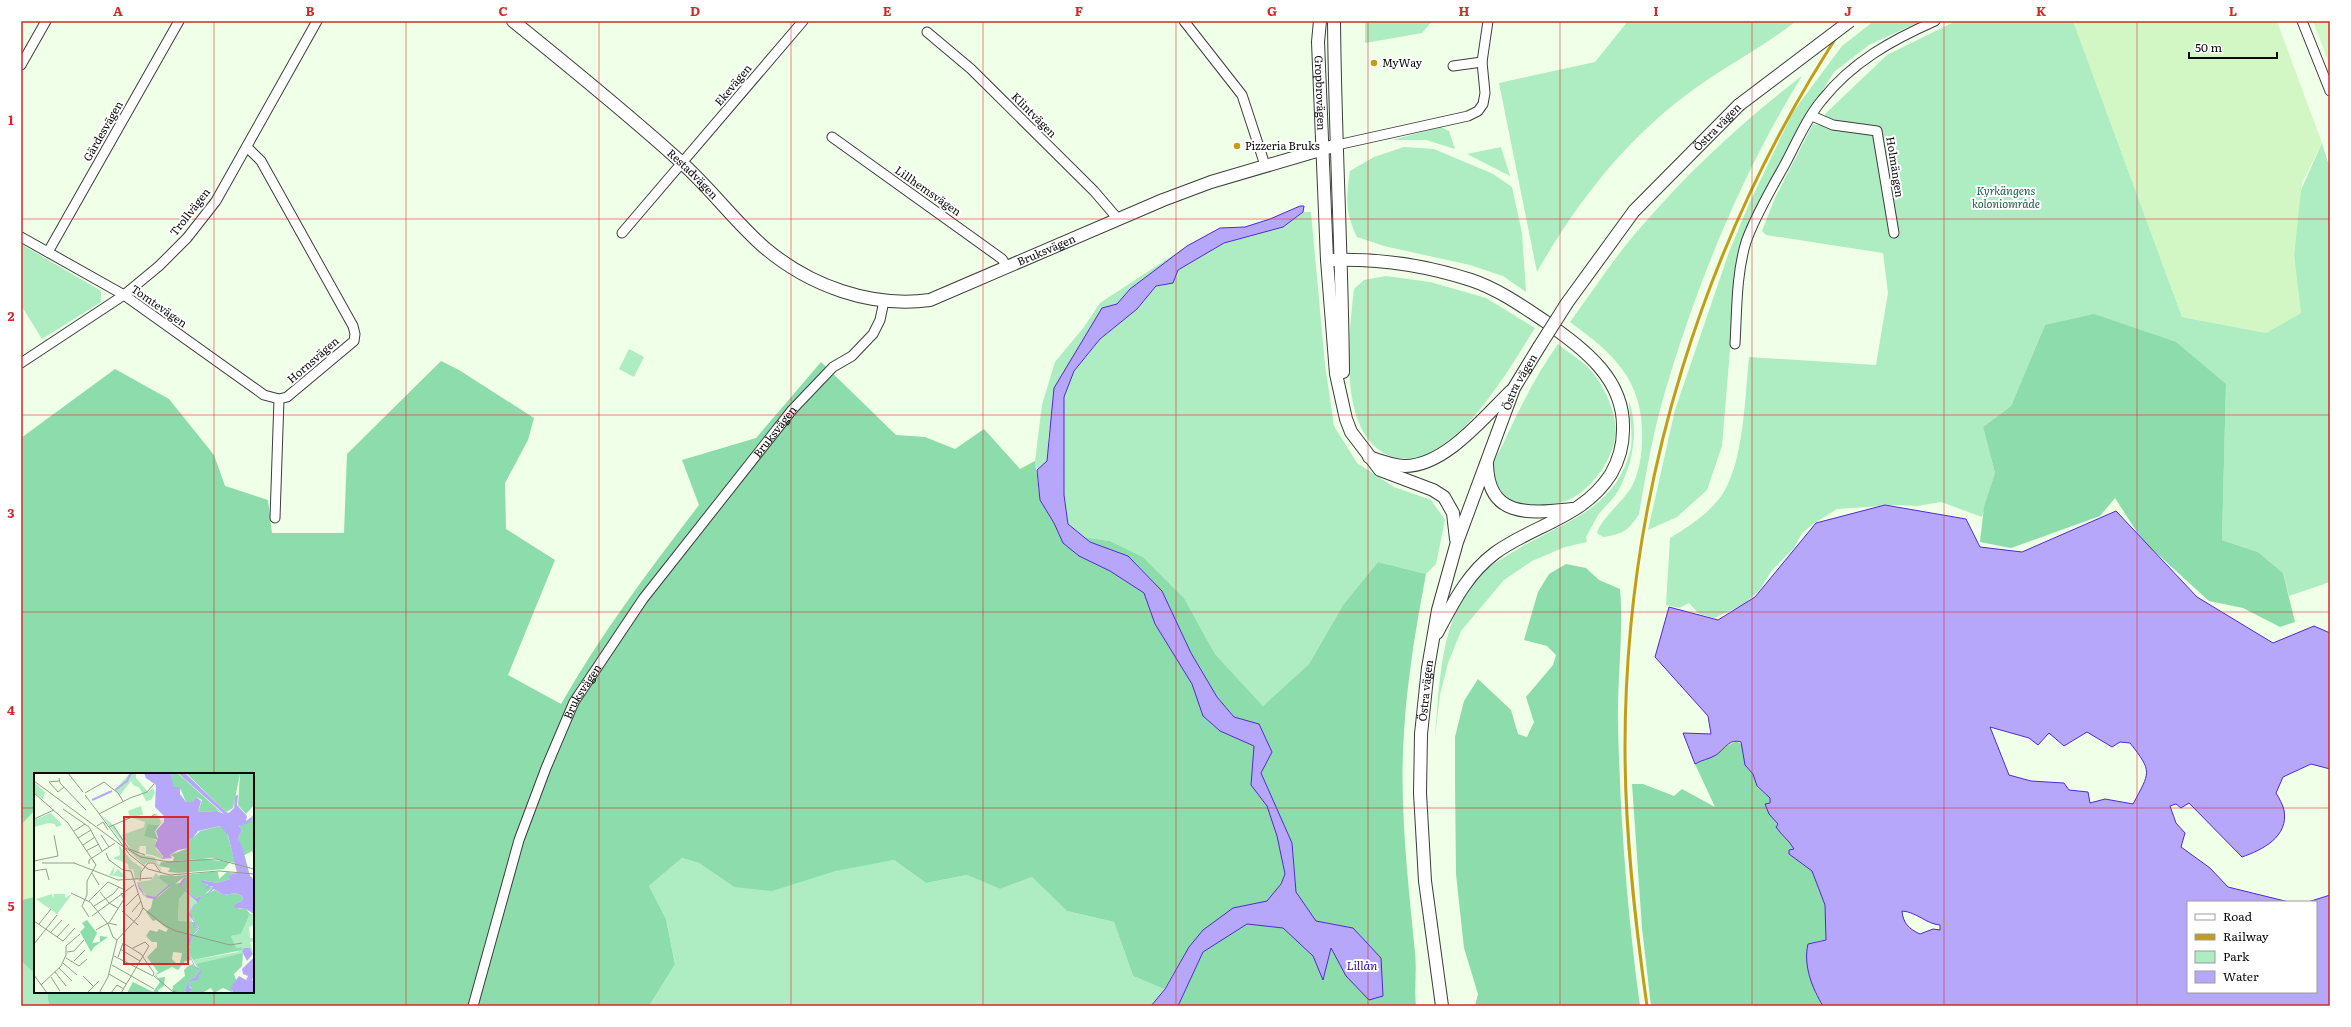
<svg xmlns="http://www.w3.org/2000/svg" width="2351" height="1027" viewBox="0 0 2351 1027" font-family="Literata,serif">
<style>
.farmland{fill:#d2f7c5}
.green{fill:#aeecc1}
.forest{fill:#8cddab}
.water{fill:#b7a7fb;stroke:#5028d7;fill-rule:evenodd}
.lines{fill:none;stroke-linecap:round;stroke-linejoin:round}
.minor-casing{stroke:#3d3d3d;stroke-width:11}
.tertiary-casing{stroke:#3d3d3d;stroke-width:14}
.minor{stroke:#fff;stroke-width:9}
.tertiary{stroke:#fff;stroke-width:12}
.rail{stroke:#c39d19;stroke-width:3}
.tertiary-bridge-casing{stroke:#3d3d3d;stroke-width:14;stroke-linecap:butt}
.tertiary-bridge{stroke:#fff;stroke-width:12}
.grid{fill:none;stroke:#d62828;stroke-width:1;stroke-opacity:0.55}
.poi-dot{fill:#c39d19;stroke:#fff;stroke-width:1.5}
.labels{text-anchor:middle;stroke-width:4;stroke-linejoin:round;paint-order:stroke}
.poi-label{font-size:11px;fill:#0a0a0a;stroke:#fff;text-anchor:start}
.street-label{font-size:11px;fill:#0a0a0a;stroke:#fff}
.park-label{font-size:11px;font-style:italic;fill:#176547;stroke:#fff}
.water-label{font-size:12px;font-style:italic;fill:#330ba3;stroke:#fff}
.inset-river{fill:none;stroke:#b7a7fb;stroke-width:2}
.inset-road{fill:none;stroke:#949d8f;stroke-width:1}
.view{fill:#d62828;fill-opacity:0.15;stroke:#d62828;stroke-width:2}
.inset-edge{fill:none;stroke:#0a0a0a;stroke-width:2}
.neatline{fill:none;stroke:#d62828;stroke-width:1.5}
.grid-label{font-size:13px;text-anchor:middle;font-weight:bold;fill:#d62828}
</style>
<rect width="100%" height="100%" fill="#f0ffe7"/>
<g class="farmland">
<path d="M2073,21H2277L2322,143L2302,183L2294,255L2301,313L2266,333L2182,317Z"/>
<path d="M2313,21H2330V66Z"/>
<path d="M35,810V897L21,900V825Z"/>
</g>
<g class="green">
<path d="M1365,21H1432L1422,33L1365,43Z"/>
<path d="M1628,21H1796C1765,46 1729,64 1697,87C1629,135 1578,200 1537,272L1499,83L1595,62Z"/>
<path d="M1874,21H1921L1869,45L1834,72L1791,142L1744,235L1733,314L1722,446L1707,490L1677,517L1648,530L1675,410L1729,252L1749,204L1793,112L1842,46Z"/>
<path d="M1956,21H2073L2182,317L2266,333L2301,313L2294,255L2301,190L2322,143L2330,169V582L2289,596L2283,573L2258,552L2222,540L2226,384L2045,325L2011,406L1983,427L1995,473L1982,517L1941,502L1917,506L1896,505L1837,509L1813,524L1802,533L1794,548L1772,570L1759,591L1743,605L1714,618L1699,614L1689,603L1679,608L1666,605L1670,538C1690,526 1713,511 1725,490C1744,456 1745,396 1749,357L1876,365L1888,293L1883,253L1766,235L1762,231L1775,198L1813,124L1825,126V114L1887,55Z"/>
<path d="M1802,76C1742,173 1697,283 1665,392C1653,432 1646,473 1639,514C1628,531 1623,534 1603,537L1597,533C1601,519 1622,502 1631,488C1639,475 1642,454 1642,440C1644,381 1615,355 1570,322C1593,291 1615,256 1641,227C1689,171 1743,121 1802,76Z"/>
<path d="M1441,127L1449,131L1455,149L1426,140H1392Z"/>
<path d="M1404,147L1434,149L1493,174L1512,187L1522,233L1526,292L1503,276L1470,265L1384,246L1357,237C1345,213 1346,196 1350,171L1374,157Z"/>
<path d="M1501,147L1510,176L1467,154Z"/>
<path d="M1303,212H1311L1325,365L1334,426L1357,463L1394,487L1431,500L1445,520L1436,564L1426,574L1378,562L1343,605L1309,664L1263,706L1215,654L1184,598L1143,557L1110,541L1083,537L1068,524L1064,495V397L1074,371L1100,339L1137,309L1156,286L1172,283L1178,270L1224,243L1283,227Z"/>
<path d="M21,244L101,291V302L42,339L21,305Z"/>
<path d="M1187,246L1130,289L1117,304L1102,308L1079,347L1049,430L1047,462L1037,470L1035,461L1042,405L1055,362L1084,327L1100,303Z"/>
<path d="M1386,276L1430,282L1486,298L1535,328C1513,363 1491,400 1462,429C1451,439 1433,453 1419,458C1414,460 1406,458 1401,458C1393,458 1389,456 1382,452C1338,425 1349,333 1354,289L1364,280Z"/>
<path d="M1558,344C1569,353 1584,362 1593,373C1604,387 1612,404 1615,422C1620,451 1594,489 1568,500C1542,510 1489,508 1492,470C1493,461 1500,450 1504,442C1520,408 1536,375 1558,344Z"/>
<path d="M629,349L644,357L634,377L619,369Z"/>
<path d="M1629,401C1639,431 1633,464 1618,491C1613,500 1604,507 1598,515C1594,522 1590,530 1586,537L1587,542L1565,547L1532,561L1504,580L1461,631L1448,663L1440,695L1435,736C1440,681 1440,623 1476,577C1483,568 1499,561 1508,555C1557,523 1617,513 1631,447C1633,433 1629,415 1629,401Z"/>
<path d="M682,858L699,863L734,887L894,860L926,883L967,875L1000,889L1032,877L1067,911L1114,922L1133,976L1164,989L1151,1006H649L675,963L666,919L649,886Z"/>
<path d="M21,961L35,974V992H47L49,1006H21Z"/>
</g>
<g class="forest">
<path d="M2094,314L2176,342L2226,384L2222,540L2258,552L2283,573L2295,622L2280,627L2243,608L2209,601L2142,540L2115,498L2100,516L2011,548L1980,542L1984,507L1995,473L1983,427L2011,406L2045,325Z"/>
<path d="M441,361L459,370L534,418L528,440L505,483L506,529L555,560L508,675L561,704C601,634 649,570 699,505L682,460L756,438L821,362L896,435L925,437L955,449L984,429L1020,469L1035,461L1040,500L1054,523L1063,543L1079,556L1110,571L1144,593L1155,624L1192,684L1203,716L1220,731L1254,746L1251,785L1267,806L1277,836L1285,874L1281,884L1267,901L1233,908L1189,947L1164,989L1133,976L1114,922L1067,911L1032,877L1000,889L967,875L926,883L894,860L835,871L772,891L734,887L699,863L682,858L649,886L666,919L675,964L649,1006H49L47,992H253V774H35V810L21,825V438L115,369L169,399L214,455L225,486L268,500L272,533H344L347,454Z"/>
<path d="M1083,537L1110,541L1143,557L1184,598L1215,654L1263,706L1309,664L1343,605L1378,562L1426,574C1416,627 1407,680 1404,733C1399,805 1408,880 1415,952C1417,970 1414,988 1416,1006H1178L1203,952L1247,923L1283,928L1313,956L1323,979L1330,947L1346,976L1353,928L1316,921L1296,892L1292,843L1261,773L1272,752L1259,724L1234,717L1217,697L1191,653L1162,591L1128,556L1090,542Z"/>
<path d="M1566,564L1586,568L1599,580L1620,589C1624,633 1617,678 1618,722C1620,817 1627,912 1640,1006H1475L1478,994L1464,948L1456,874L1455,781V737L1464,701L1478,679L1511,710L1518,734L1527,737L1534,722L1526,697L1553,665L1556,655L1547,646L1524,640L1538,592L1549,574Z"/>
<path d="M1737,741L1743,746L1745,765L1753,774L1757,787L1770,798L1769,814L1778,824L1776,827C1782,836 1789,840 1795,850L1789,854L1812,871L1825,905L1826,940L1817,941L1815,993L1823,1006H1651L1642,928L1632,784H1643L1674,796L1682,789L1715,807L1695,764L1705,758L1716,755L1722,748Z"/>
<path d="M35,897V974L21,961V900Z"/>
</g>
<g class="water">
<path d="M1300,206H1304L1303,212L1283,227L1224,243L1178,270L1173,283L1156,286L1137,309L1100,339L1074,371L1064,397V495L1068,524L1090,542L1128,556L1162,591L1191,653L1217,697L1234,717L1259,724L1272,752L1261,773L1292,843L1296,892L1316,921L1353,928L1381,958L1383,996L1369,1000L1346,976L1331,948L1323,980L1313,956L1283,928L1247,924L1203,952L1178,1006H1151L1165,989L1189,947L1203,930L1233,908L1267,901L1281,884L1285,874L1277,836L1267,806L1251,785L1254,746L1220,731L1203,716L1192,684L1155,624L1144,593L1110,571L1079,556L1063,543L1054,523L1040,500L1037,470L1047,461L1054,388L1102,308L1117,304L1130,289L1187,246L1220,228L1245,227L1270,219Z"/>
<path d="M1885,505L1966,519L1980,547L2022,552L2116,511L2197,597L2273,643L2314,626L2330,633V769L2311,764L2283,777L2276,793C2279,798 2283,805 2284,810C2289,837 2262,850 2242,857L2189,803L2181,808L2176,804L2170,806L2176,823L2185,833L2181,847L2210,868L2228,887L2289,902H2188V992H2316V902H2308L2330,895V1006H1823C1812,988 1803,965 1808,944L1826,940L1825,905L1812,871L1789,854V850L1794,849C1789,840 1782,836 1776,827L1778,824L1769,814L1765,804L1770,803V798L1757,786L1753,774L1745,765L1741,742C1729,738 1724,750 1716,755C1710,759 1701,760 1695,764L1683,733L1711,734L1708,716L1655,657L1669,607L1718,620L1755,597L1816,523ZM1990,727L2029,738L2038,745L2049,733L2064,746L2087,732L2112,747L2120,742L2130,743C2153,772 2150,772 2133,804L2105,799L2090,803L2088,792L2069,790L2064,783L2031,781L2009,775ZM1902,911C1917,912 1926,924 1940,925V930L1933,929L1920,934C1909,929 1903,923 1902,911Z"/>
</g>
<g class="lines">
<g class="minor-casing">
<g id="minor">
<path d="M1184,21L1242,95L1265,165"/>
<path d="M2302,21L2330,91"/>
<path d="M927,32L971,69L1094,191L1118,219"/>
<path d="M21,65L46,21"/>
<path d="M1453,66L1482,62"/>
<path d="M1812,116L1833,125L1877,131L1894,233"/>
<path d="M832,137L1002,259L1007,267"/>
<path d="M1337,145L1468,116L1478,111L1483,104L1485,93L1482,62L1488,21"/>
<path d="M622,233L803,21"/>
<path d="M21,237L124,295L264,395L279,399L287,397L354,341L355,334L353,326L261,161L247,147"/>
<path d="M48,252L179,21"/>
<path d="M1735,344C1737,311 1736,275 1746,242C1754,219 1772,187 1784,166C1796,144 1806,119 1822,100C1852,62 1892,40 1935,21"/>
<path d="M21,363L124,295L159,266L187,238L216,201L317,21"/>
<path d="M275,518L279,399"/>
<path id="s1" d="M473,1006L519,840L546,768L574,702L643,599L792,410L833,367L852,356L873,334L880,320L884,301"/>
</g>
</g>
<g class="tertiary-casing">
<g id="tertiary">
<path id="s2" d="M513,21C570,67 628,114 682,163C712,190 735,222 765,248C810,286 871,308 930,300L1163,200L1211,182L1337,145"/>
<path id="s3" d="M1320,21L1318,42L1327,260L1336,374L1346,419L1351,432L1380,470L1433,490L1444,497L1453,513L1456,539"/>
<path d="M1334,21C1335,138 1342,255 1343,372"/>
<path d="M1327,260C1375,258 1425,265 1471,280C1498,289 1522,306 1546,322C1583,349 1625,378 1623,430C1623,445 1619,460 1611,474C1583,518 1533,525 1495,553C1467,574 1453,603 1437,633"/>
<path id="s4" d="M1567,303L1634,211L1739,105"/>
<path d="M1369,457C1380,461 1393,466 1405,466C1445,466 1484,417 1511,391"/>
<path d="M1487,464C1488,519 1531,513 1572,509"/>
<path id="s5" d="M1442,1006L1425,881L1420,793L1421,734L1428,668L1438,610L1457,542L1514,388L1539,347"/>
</g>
</g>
<use href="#minor" class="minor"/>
<use href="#tertiary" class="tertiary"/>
<path class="rail" d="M1647,1006C1635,921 1625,834 1625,748C1625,489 1704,236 1847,21"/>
<g class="tertiary-bridge-casing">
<g id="tertiary-bridge">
<path d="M1739,105L1850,21"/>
<path d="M1539,347L1567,303"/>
</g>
</g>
<use href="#tertiary-bridge" class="tertiary-bridge"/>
</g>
<path class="grid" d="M214,21V774M406,21V1006M599,21V1006M791,21V1006M983,21V1006M1176,21V1006M1368,21V1006M1560,21V1006M1752,21V1006M1944,21V1006M2137,21V1006M21,219H2330M21,415H2330M21,612H2330M21,808H35M253,808H2330M214,992V1006"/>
<g class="poi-dot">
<circle cx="1374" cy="63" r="4"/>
<circle cx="1237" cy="146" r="4"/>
</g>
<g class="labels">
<g class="poi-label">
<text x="1382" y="67">MyWay</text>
<text x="1245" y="150">Pizzeria Bruks</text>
</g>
<g class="street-label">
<text transform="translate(733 85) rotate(-50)" y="4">Ekevägen</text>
<text dy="4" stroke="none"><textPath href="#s3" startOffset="72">Gropbrovägen</textPath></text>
<text transform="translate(1034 115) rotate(45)" y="4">Klintvägen</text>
<text dy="4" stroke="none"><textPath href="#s4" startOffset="232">Östra vägen</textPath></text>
<text transform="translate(103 131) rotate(-60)" y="4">Gärdesvägen</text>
<text transform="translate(1895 167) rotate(81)" y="4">Holmängen</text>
<text dy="4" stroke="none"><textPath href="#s2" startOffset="236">Restadvägen</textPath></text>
<text transform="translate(928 191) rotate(35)" y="4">Lillhemsvägen</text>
<text transform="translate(190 212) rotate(-52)" y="4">Trollvägen</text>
<text dy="4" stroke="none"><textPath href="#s2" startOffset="644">Bruksvägen</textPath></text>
<text transform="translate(159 306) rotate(35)" y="4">Tomtevägen</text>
<text transform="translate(313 360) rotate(-41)" y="4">Hornsvägen</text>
<text dy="4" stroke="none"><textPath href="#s5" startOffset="641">Östra vägen</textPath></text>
<text dy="4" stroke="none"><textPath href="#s1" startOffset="658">Bruksvägen</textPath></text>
<text dy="4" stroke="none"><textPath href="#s5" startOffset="317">Östra vägen</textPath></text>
<text dy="4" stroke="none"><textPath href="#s1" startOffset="334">Bruksvägen</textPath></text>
</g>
<g class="park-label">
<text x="2006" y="195">Kyrkängens<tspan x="2006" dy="13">koloniområde</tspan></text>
</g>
<g class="water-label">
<text x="1362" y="970">Lillån</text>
</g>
</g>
<g transform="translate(34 773)">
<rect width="220" height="220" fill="#f0ffe7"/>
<path d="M96,0H102V5L114,19L119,15L121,20L117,27L112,28L105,14L100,13L97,8L86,22L81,17ZM0,9L11,19L9,26L0,20ZM107,33L109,42L96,44L94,38ZM17,40L28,52L22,54L21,51L15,50L0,54V47ZM122,40L127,48L124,52L114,51L119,66L122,67V76L128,82V86L118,82L112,81V73H106L104,81L98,78L106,82L120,84L123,88L106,83L93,75L67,42L78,51L93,74L97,77L88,62L110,54L111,49L99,45L119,44ZM85,72L98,88L108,95L105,106H101L99,96L95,97L94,91L79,85L86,82ZM95,78L122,88L129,99L120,89H114L110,92ZM81,92L79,102L84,96L93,105L75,102ZM122,100L134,112L123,124L113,125L109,122L105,116L113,124L103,109L117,107ZM152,118L163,130L157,137L158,150L144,148L145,126ZM18,121L19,125L20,121H31V125L38,121L23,141L2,126ZM216,141H220V152L215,154L216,165H220V168L216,169L220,181L216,175L207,181L161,191L159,187L204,179L206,174L202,176L197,163L207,161Z" fill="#aeecc1"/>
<path d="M136,0H143L148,4L189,41L184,38L164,39L168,27L162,24L158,29H152L146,15L140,14L137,9ZM152,0H220V32L212,41L204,32L206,1L199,35L192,39ZM220,44V83L218,78L209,83L204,66L208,57L205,53ZM129,47L121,58L124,67L110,63L114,51L124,52ZM186,53L193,59L201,90L178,85L139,89L140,84L136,82L155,75L153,65H159L166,58ZM169,86L196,89L190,96L145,100L134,99L136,95L125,93L127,89ZM177,99H184L185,106L193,99L203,101H196V106L183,110L168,107L174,113L179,114L171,121L181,117L189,122L202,120L208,123L209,127L201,131L205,136H212L216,141L207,161L197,163L202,175L207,174L208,177L159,187L154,179L158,163L155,164L153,178L157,187L151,188L144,197L138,194L122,202L124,205L131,204L130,213L124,217L125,220H93L99,209L119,219L126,209L121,202L124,199L113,184L123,174V169H118L112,163L116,157L123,159L125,156L132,159L134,156L122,147L119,148L112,139L117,135L119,126L124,124L138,112L123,123L134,112L125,105L126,102L142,103ZM150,104H152L148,110L149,115L162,125L168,123L162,126L163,130L156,140V142L160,146L161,153L165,154V156L159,162L164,154L160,153V149L144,148L145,126L152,118L145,110L141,111ZM139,179L148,180L146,190L143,191L138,186ZM53,147L63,160L58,170L66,169V163L74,164L60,174L57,179L46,159L51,154L48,150ZM209,180L208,193L200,201L202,207L198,219L189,215L180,220L177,215L168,220H154L158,215L155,214L156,208L165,204L166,197L161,204L155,207L151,220H138L139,213L151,203L150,197L154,193L159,191L160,193L163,195L166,196L161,191Z" fill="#8cddab" fill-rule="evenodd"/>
<path d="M110,0H136L140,14H146V21L152,29H158L162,24L167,28L164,39L183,38L190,41L144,0H151L192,39L195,40L200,35L201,23L204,22L203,32L213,43L212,48L220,42L215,50L205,53L208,57L204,66L208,73L216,103L220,106V141L212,136L200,135L201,131L209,127L208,123L202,120L189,122L180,116L171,123L179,114L177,113L169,118L174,112L167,109L168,107L183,110L196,106L194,102L203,100L194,62L186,53L164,58L159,65H153L155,75L144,77L136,82L138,85L128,86L129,83L121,73L124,64L122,58L130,49V43L121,34L122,12L112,5ZM150,104L152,105L148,111L149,115L162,125L168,123L156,140L161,149V153L166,155L159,161L154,178L161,193L165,195L167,198L164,207L156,208L155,214L158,216L154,220L151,218L155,207L161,204L166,197L161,195L153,178L155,164L164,155L159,153L160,149L155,142V140L160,132L163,130L162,128L148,115L145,110L137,112L121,126L114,125L105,116L103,109L111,122L121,124L135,112L146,110ZM210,175H216L219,181L213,188L208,178ZM220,184V203L217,209L220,205V220H197L199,218L196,215L205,203L212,207L214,203L209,201L208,196Z" fill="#b7a7fb"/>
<path class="inset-river" d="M81,17L93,8L97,0M58,27L78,18"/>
<path class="inset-road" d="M34,0L49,19M25,5L26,10L52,37M0,8L88,73L107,84L135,89L182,86L220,96M25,8L15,9L24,19L30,14M0,20L34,50L62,92L53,108V122L48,133L55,144M51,20L70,9L84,20L89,28M51,22L96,82L114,96L136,102L185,98L220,101M29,36L55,54L68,78M65,41L96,25L113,19L120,11M0,46L20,37M79,52L95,76L111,82M63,53L69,49L74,57M75,54L98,44H117L121,41M40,58L51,51M67,62L75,74M44,65L57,57M49,72L61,64M52,78L65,71M72,80L75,87L89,97L97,98L109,135L130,152L142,158L196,172L208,170M0,88L24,83L20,62M8,90H41M40,90L84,107L118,105M55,91V87L81,70M0,98L12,96L15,107M58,100L65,112M106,108L107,99L114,90H120L127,100M66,119L75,130L84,135M37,120L56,129L74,151L79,164L83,167M55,128L74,109L91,117M60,133L79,121L85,114M92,133L104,121M88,138L104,152M98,139L107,128M58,143L100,112M0,148L29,168L41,155M75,150L90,126L87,120M5,151L17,136M62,157L74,150L83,152M17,159L28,147M23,164L35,151M0,171L23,142M99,175L111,169L115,173M86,176L106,188M33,179L40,178L50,167M80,183L119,203M84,184L89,170L107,181L120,200L119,203M32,185L45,193L53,186M40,188L51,177M29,190L43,202M78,192L120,216M25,195L38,208M21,199L32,213M75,201L92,211M0,202L13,220M49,203L60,214M120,203L138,218L145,220M17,204L26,218M7,212L27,193L32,182V173L46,161M53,220L65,208M65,220L74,204L83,167L105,143L109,135M77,220L83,212L90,216M87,220L115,173"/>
<path class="view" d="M90,44H154V191H90Z"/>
<rect width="220" height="220" class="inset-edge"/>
</g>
<rect width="2351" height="1027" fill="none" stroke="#ffffff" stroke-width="44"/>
<rect x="2187" y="901" width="130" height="92" fill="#ffffff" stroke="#9d9d9d"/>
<rect x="2195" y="914" width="20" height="6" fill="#ffffff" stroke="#9d9d9d"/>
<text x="2223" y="921" font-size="12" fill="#0a0a0a">Road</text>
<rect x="2195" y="934" width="20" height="6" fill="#c39d19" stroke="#9d9d9d"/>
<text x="2223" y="941" font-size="12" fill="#0a0a0a">Railway</text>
<rect x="2195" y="951" width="20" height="12" fill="#aeecc1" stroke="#9d9d9d"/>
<text x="2223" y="961" font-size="12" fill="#0a0a0a">Park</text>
<rect x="2195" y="971" width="20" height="12" fill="#b7a7fb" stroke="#9d9d9d"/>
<text x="2223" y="981" font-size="12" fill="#0a0a0a">Water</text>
<path d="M2189 52v6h88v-6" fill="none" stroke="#0a0a0a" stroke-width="2"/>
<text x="2195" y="52" font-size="12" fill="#0a0a0a" stroke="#ffffff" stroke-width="3" paint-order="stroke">50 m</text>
<rect x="22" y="22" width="2307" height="983" class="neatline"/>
<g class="grid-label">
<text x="118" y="16">A</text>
<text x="310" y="16">B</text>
<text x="503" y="16">C</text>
<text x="695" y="16">D</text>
<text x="887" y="16">E</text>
<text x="1079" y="16">F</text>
<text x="1272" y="16">G</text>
<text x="1464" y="16">H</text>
<text x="1656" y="16">I</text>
<text x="1848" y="16">J</text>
<text x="2041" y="16">K</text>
<text x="2233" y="16">L</text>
<text x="11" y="125">1</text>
<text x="11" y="321">2</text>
<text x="11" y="518">3</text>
<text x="11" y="715">4</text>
<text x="11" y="911">5</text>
</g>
</svg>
